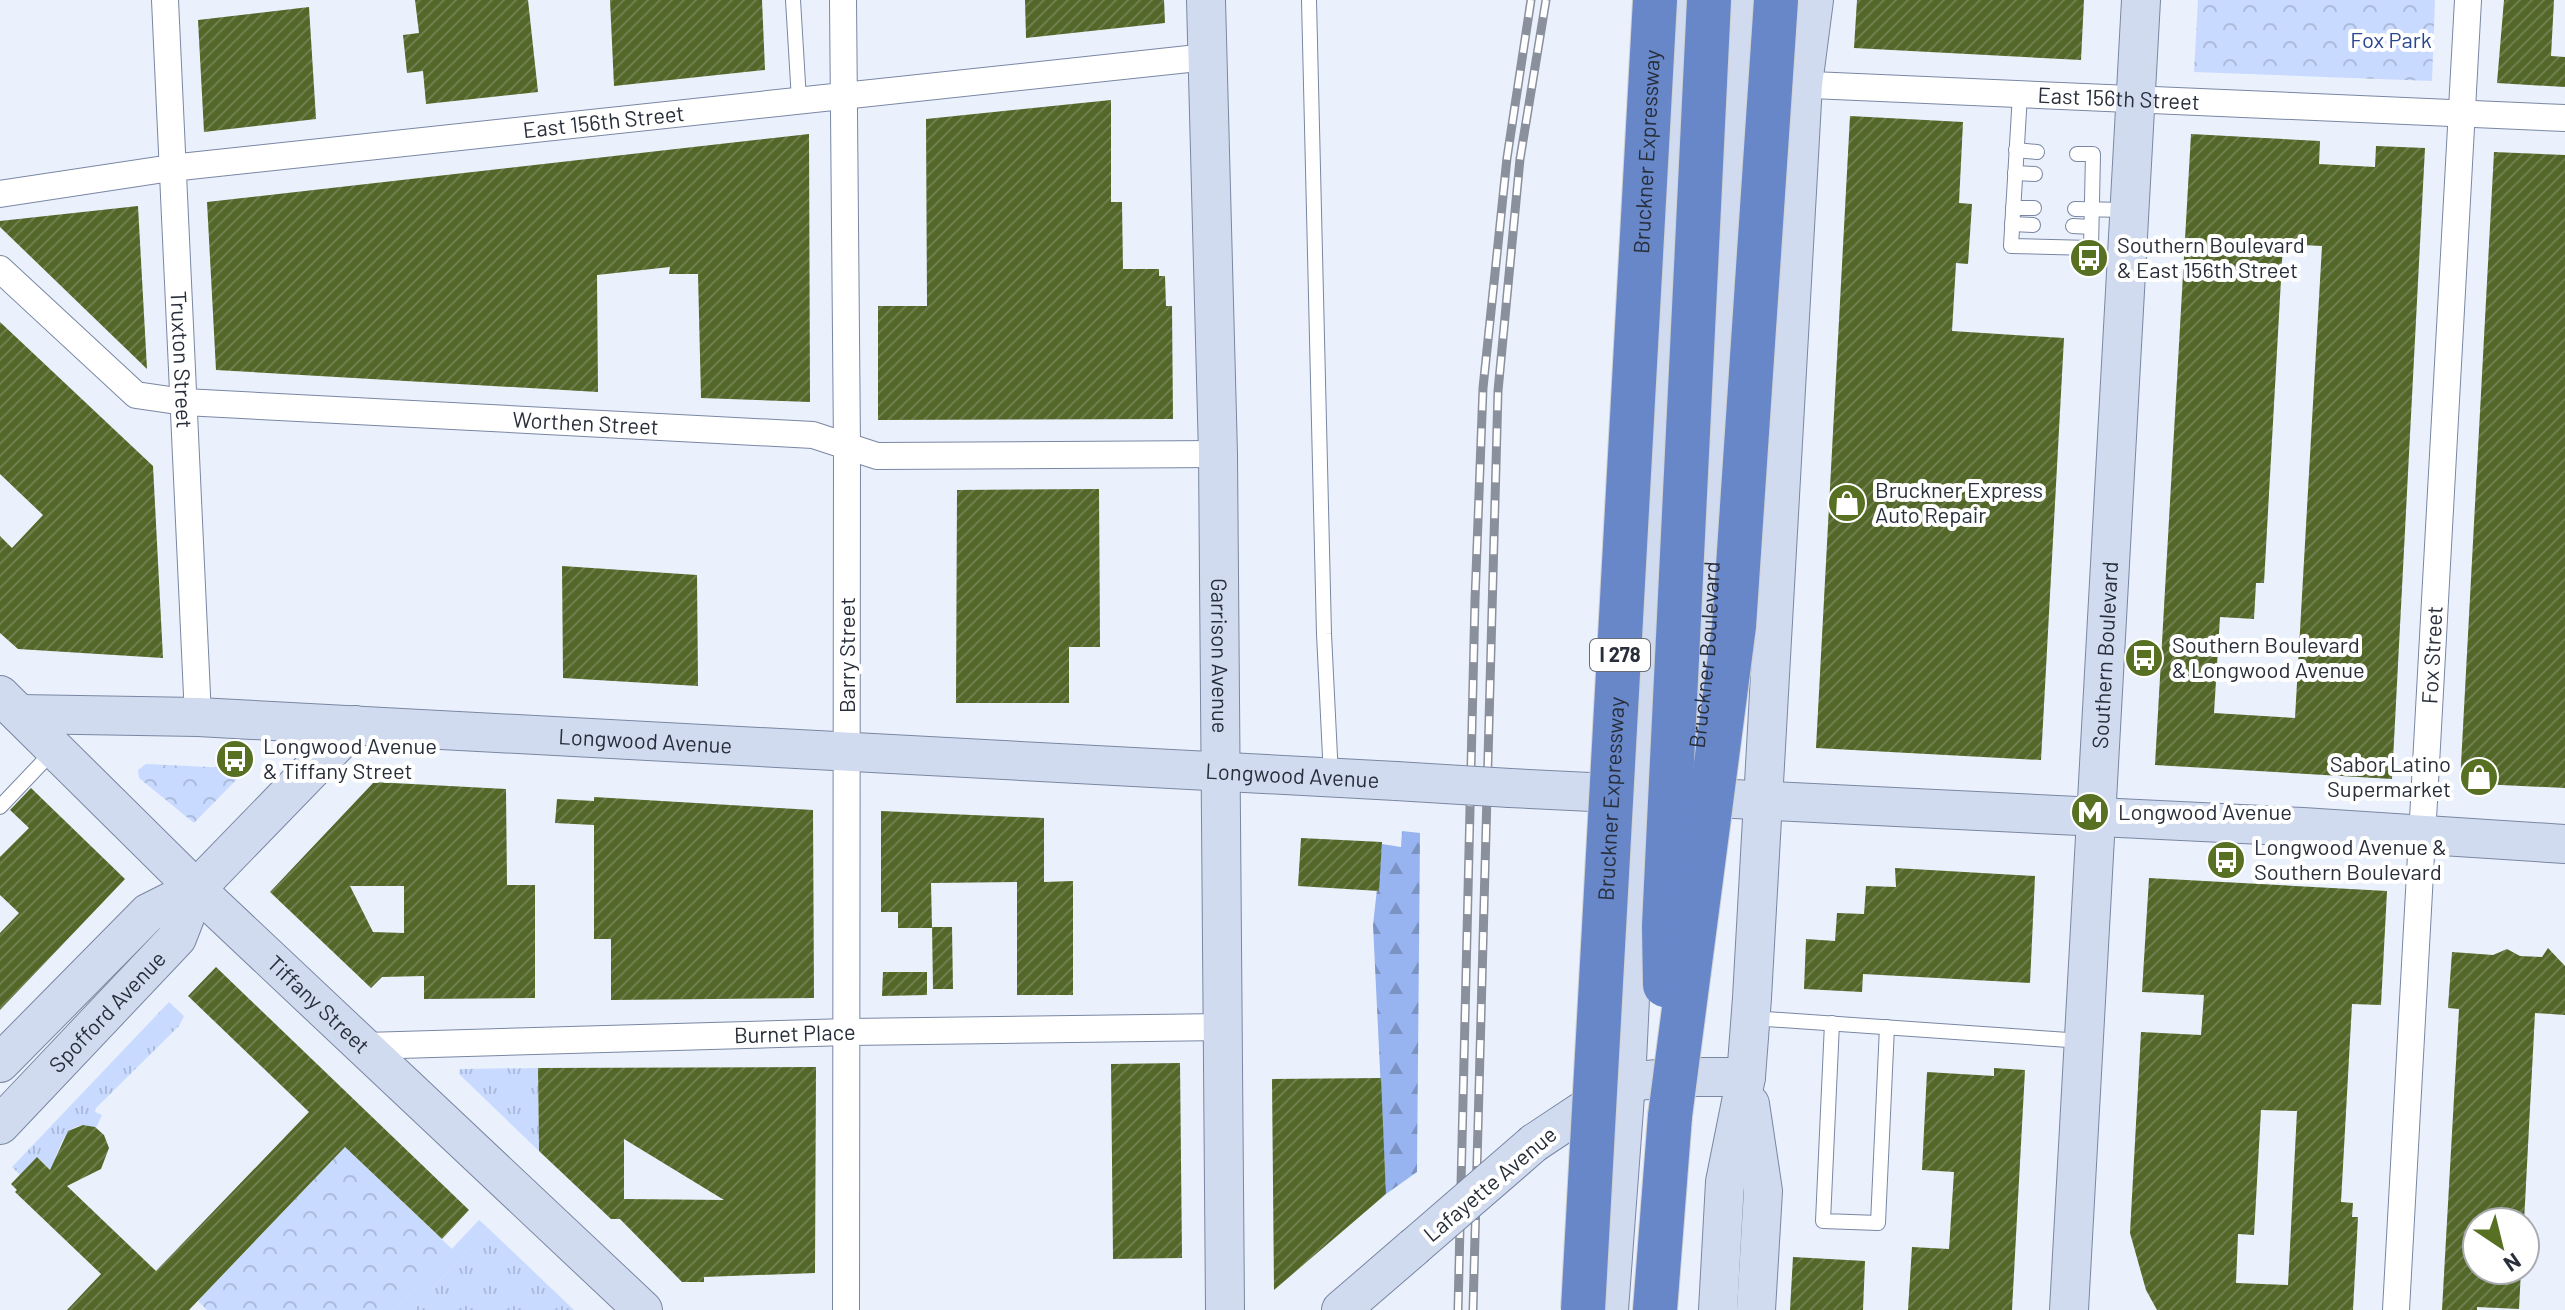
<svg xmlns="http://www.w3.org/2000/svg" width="2565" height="1310" viewBox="0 0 2565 1310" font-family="Barlow,sans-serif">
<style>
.grass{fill:url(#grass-tufts)}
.forest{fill:url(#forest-firs)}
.park{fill:url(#park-crowns)}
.garden{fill:#c8daff}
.building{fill:url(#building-hatch);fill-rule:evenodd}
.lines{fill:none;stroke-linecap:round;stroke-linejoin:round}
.lane-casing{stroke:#7987a3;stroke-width:16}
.street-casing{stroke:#7987a3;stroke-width:28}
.secondary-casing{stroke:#7987a3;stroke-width:40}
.highway-casing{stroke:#d0d1d4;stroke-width:46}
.lane{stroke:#fff;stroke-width:14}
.street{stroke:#fff;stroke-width:26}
.secondary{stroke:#d1dbef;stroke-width:38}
.highway{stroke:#6787c9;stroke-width:44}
.rail-casing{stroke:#8a909c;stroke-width:9}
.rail{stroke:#fff;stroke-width:6;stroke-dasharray:18;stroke-linecap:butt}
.secondary-bridge-casing{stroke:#7987a3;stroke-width:40;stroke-linecap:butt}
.highway-bridge-casing{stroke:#d0d1d4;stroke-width:46;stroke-linecap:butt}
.secondary-bridge{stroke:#d1dbef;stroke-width:38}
.highway-bridge{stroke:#6787c9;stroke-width:44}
.labels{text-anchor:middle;stroke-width:8;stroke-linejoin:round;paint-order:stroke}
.shield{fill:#fff;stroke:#686d75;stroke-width:2}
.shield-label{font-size:20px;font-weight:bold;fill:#282e3a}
.park-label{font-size:22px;fill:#29478e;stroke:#fff}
.street-label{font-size:22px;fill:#282e3a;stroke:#fff}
.poi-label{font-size:22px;fill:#282e3a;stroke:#fff;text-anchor:start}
</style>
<defs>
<pattern id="grass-tufts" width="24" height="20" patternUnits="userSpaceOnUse" patternTransform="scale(2)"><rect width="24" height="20" fill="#c8daff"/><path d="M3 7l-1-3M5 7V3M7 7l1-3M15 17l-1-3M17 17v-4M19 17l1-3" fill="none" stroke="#acbbdb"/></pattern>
<pattern id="forest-firs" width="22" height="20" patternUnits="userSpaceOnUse" patternTransform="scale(2)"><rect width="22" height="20" fill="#97b4f0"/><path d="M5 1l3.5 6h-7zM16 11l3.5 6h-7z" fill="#7b93c3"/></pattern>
<pattern id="park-crowns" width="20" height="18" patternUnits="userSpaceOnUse" patternTransform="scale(2)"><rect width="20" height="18" fill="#c8daff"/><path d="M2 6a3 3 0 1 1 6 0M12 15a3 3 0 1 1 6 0" fill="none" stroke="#acbbdb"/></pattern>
<pattern id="building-hatch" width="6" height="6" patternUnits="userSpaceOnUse" patternTransform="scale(2)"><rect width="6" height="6" fill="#536828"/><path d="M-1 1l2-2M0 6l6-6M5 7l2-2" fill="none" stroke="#6e7e4f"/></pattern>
</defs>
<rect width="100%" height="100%" fill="#eaf1fd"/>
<g class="grass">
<path d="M169,1002L184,1016L179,1026L96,1108L95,1112L102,1115L96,1128C64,1116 61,1148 50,1170L37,1157L20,1175L12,1167Z"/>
<path d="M538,1068L539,1151L459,1074L460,1069Z"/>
<path d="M488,1228L574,1310H413Z"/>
</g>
<path class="forest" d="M1402,831L1420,833L1417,1172L1386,1194L1373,925L1382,844L1401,847Z"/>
<g class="park">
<path d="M2198,0H2435L2432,81L2194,72Z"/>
<path d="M146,764L230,768L235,772L236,780L194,823L139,778L138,770Z"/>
<path d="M345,1147L452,1249L394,1310H207L198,1301Z"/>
</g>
<path class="garden" d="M479,1220L488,1228L413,1310H394Z"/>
<g class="building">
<path d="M415,0H528L538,92L426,104L423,71L407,73L403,35L419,33Z"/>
<path d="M610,0H762L765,70L614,86Z"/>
<path d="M1025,0H1164L1165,23L1026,38Z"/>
<path d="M1857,0H2084L2081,60L1854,48Z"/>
<path d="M2504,0H2554L2551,56L2565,57V87L2497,83Z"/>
<path d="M309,7L316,119L204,132L198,20Z"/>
<path d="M1111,100V202H1122L1123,269H1159V276H1165L1166,306H1172L1173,419L878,420V306H927L926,119Z"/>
<path d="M1850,116L1963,122L1959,203L1972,204L1968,264L1956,263L1952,331L2064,338L2041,760L1816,748Z"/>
<path d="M809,134L810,402L701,398L698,274H669L670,267L597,275L598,392L216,370L207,202Z"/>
<path d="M2191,134L2320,141L2319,164L2375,167L2376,146L2425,148L2392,779L2155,765ZM2283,244L2322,246L2295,718L2214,713L2220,617L2254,619L2256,583H2264Z"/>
<path d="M2494,152L2565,155V788L2460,783Z"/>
<path d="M138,206L147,369L0,227V221Z"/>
<path d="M0,322L153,466L163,658L18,649L0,633V536L12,548L43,515L0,474Z"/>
<path d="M1099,489L1100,647H1069V703H956L957,490Z"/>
<path d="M562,566L697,575L698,686L563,678Z"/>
<path d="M374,782L506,789L507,885H535V998L424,999V976L382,977L371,988L270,892ZM350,886H404V933L373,932Z"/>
<path d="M31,788L125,879L0,1010V933L19,913L0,895V857L29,828L10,810Z"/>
<path d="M594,797L813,810L814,998L611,1000V939H594V825L555,823L557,799L594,801Z"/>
<path d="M881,811L1044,818V882L1073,881V995H1017V882L931,883L932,928H898V912H881Z"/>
<path d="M1301,838L1382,842L1379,891L1298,886Z"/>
<path d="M1895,868L2035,876L2030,983L1863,974L1862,992L1804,989L1806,939L1835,941L1837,913L1864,914L1866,886L1896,887Z"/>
<path d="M2149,878L2387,891L2381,1005L2352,1004L2341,1202L2353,1203L2352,1217H2358L2353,1310H2157L2146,1290L2130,1233L2141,1032L2201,1035L2204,995L2142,992ZM2261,1110L2297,1111L2288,1285L2236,1283L2238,1234L2254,1235Z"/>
<path d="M932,927H952L953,989H933Z"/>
<path d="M2548,948L2565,966V1015L2535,1013L2524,1222H2477V1270H2521L2519,1309L2477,1307V1310H2442L2459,1009L2448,1008L2452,952L2493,955L2507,949L2520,956L2542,957Z"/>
<path d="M216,967L469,1210L442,1239L345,1147L189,1310H67L101,1274L15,1192L17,1190L11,1184L37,1157L50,1170L68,1131L83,1125L95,1127L104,1135L109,1148L101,1169L67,1186L156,1271L309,1112L188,996Z"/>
<path d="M883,972H927V995L882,996Z"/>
<path d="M1180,1063L1182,1258L1113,1259L1111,1064Z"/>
<path d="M816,1067L815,1273L704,1277V1282H682L620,1219H611L539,1151L538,1068ZM624,1139L724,1200L624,1199Z"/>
<path d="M1994,1068L2025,1070L2012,1310H1908L1912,1247L1949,1249L1954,1172L1922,1170L1927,1072L1994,1076Z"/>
<path d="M1381,1078L1386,1194L1274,1290L1272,1079Z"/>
<path d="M1793,1257L1865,1261L1863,1310H1790Z"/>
</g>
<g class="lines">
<g class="lane-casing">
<g id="lane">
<path d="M793,0L799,100"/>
<path d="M1309,0L1324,634L1331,777"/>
<path d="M2020,94L2011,246L2091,248L2093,154H2077"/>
<path d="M2016,150L2037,152"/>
<path d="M2015,173L2035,174"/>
<path d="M2013,208H2034"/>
<path d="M2075,209L2126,210"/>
<path d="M2012,224L2033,225"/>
<path d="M2073,226L2091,227"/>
<path d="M0,807L55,749"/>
<path d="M1752,1018L2083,1041"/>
<path d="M1832,1023L1823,1221L1878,1223L1887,1027"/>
</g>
</g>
<g class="street-casing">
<g id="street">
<path id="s1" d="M165,0L198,717"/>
<path d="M843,0L847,447L846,1310"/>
<path id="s2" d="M1789,84L2565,118"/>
<path id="s3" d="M0,194L171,168L1207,57"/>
<path id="s4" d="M0,269L136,395L184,402L813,435L877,456L1218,454"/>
<path id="s5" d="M365,1046L848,1032L1224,1027"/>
<path id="s6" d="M2396,1310L2468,0"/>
</g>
</g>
<g class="secondary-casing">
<g id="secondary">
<path id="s7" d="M1206,0L1218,454L1225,1310"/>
<path id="s8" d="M0,695L196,889L643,1310"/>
<path id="s9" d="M20,714L198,717L1396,781"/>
<path d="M1510,788L2303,827L2565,844"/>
<path id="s10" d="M1690,808L1707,655L1742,0"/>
<path d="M0,1063L148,913L196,889L355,725"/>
<path d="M1750,1104L1763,1191L1756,1310"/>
<path id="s11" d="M0,1125L177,938L196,889"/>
<path d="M1534,1143L1626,1082L1679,1077H1746"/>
<path d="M1341,1310L1414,1247"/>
<path d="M1609,1310L1626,1082L1674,79L1682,0"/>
<path d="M1718,1310L1725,1182L1746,1077L1752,998L1803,84L1814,0"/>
<path id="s12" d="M2069,1310L2141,0"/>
</g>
</g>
<g class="highway-casing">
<path id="highway" d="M1655,1310L1670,1116"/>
</g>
<use href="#lane" class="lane"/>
<use href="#street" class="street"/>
<use href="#secondary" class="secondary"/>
<use href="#highway" class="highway"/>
<g class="rail-casing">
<g id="rail">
<path d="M1458,1310L1475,600L1483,388L1507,158L1531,0"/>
<path d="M1473,1310L1498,391L1520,159L1546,0"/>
</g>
</g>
<use href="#rail" class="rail"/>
<g class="secondary-bridge-casing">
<g id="secondary-bridge">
<path d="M1396,781L1510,788"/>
<path d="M1414,1247L1534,1143"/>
</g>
</g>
<g class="highway-bridge-casing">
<g id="highway-bridge">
<path d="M1665,985L1664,926L1709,0"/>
<path d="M1670,1116L1734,626L1776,0"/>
<path id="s13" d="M1583,1310L1655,0"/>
</g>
</g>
<use href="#secondary-bridge" class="secondary-bridge"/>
<use href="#highway-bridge" class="highway-bridge"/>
</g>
<defs>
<g id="bus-disc" transform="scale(2)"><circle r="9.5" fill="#587022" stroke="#fff"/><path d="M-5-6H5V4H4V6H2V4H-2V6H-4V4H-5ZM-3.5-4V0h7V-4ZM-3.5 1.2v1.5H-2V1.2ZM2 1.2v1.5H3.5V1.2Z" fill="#fff"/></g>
<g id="shop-disc" transform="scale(2)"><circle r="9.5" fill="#587022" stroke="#fff"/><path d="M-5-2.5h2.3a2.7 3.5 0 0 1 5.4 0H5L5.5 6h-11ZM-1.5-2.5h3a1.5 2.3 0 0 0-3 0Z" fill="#fff"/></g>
<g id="metro-disc" transform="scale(2)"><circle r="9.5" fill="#587022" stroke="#fff"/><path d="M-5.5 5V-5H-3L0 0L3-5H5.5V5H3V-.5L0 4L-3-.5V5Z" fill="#fff"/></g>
</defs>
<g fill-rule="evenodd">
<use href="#bus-disc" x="2089" y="258"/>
<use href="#shop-disc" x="1847" y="503"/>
<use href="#bus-disc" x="2144" y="658"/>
<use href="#bus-disc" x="235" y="759"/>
<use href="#shop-disc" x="2479" y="777"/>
<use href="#metro-disc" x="2090" y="812"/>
<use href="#bus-disc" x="2226" y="860"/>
</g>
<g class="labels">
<rect class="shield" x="1590" y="639" width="60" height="32" rx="6"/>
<g class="shield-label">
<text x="1620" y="662">I 278</text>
</g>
<g class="park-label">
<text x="2391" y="48">Fox Park</text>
</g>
<g class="street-label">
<text dy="8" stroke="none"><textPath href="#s2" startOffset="330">East 156th Street</textPath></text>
<text dy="8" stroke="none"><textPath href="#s3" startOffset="608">East 156th Street</textPath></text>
<text dy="8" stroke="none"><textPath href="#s13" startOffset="1160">Bruckner Expressway</textPath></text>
<text dy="8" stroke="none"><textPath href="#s1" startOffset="360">Truxton Street</textPath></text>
<text dy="8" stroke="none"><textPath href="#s4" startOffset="636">Worthen Street</textPath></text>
<text transform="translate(847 655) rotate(-90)" y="8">Barry Street</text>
<text dy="8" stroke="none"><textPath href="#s7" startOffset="656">Garrison Avenue</textPath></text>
<text dy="8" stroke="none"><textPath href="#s10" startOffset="154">Bruckner Boulevard</textPath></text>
<text dy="8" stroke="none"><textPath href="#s12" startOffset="656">Southern Boulevard</textPath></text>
<text dy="8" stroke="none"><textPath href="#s6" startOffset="656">Fox Street</textPath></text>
<text dy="8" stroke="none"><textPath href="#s9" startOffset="626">Longwood Avenue</textPath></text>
<text dy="8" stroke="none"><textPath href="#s9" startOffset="1274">Longwood Avenue</textPath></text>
<text dy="8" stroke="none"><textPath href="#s13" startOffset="512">Bruckner Expressway</textPath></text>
<text dy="8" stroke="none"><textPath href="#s8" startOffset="444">Tiffany Street</textPath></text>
<text dy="8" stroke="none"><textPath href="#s11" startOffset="156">Spofford Avenue</textPath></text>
<text dy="8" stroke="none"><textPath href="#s5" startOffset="430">Burnet Place</textPath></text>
<text transform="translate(1490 1184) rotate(-40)" y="8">Lafayette Avenue</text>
</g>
<g class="poi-label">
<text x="2117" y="253">Southern Boulevard<tspan x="2117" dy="25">&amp; East 156th Street</tspan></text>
<text x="1875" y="498">Bruckner Express<tspan x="1875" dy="25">Auto Repair</tspan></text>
<text x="2172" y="653">Southern Boulevard<tspan x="2172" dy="25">&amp; Longwood Avenue</tspan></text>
<text x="263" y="754">Longwood Avenue<tspan x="263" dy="25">&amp; Tiffany Street</tspan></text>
<text x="2451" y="772" text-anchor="end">Sabor Latino<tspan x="2451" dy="25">Supermarket</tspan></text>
<text x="2118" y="820">Longwood Avenue</text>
<text x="2254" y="855">Longwood Avenue &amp;<tspan x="2254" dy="25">Southern Boulevard</tspan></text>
</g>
</g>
<g transform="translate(2501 1246) rotate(145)"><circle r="38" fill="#ffffff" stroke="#a9abb0" stroke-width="2"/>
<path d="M0-6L14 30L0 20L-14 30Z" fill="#587022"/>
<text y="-12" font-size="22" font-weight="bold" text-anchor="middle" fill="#282e3a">N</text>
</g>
</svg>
